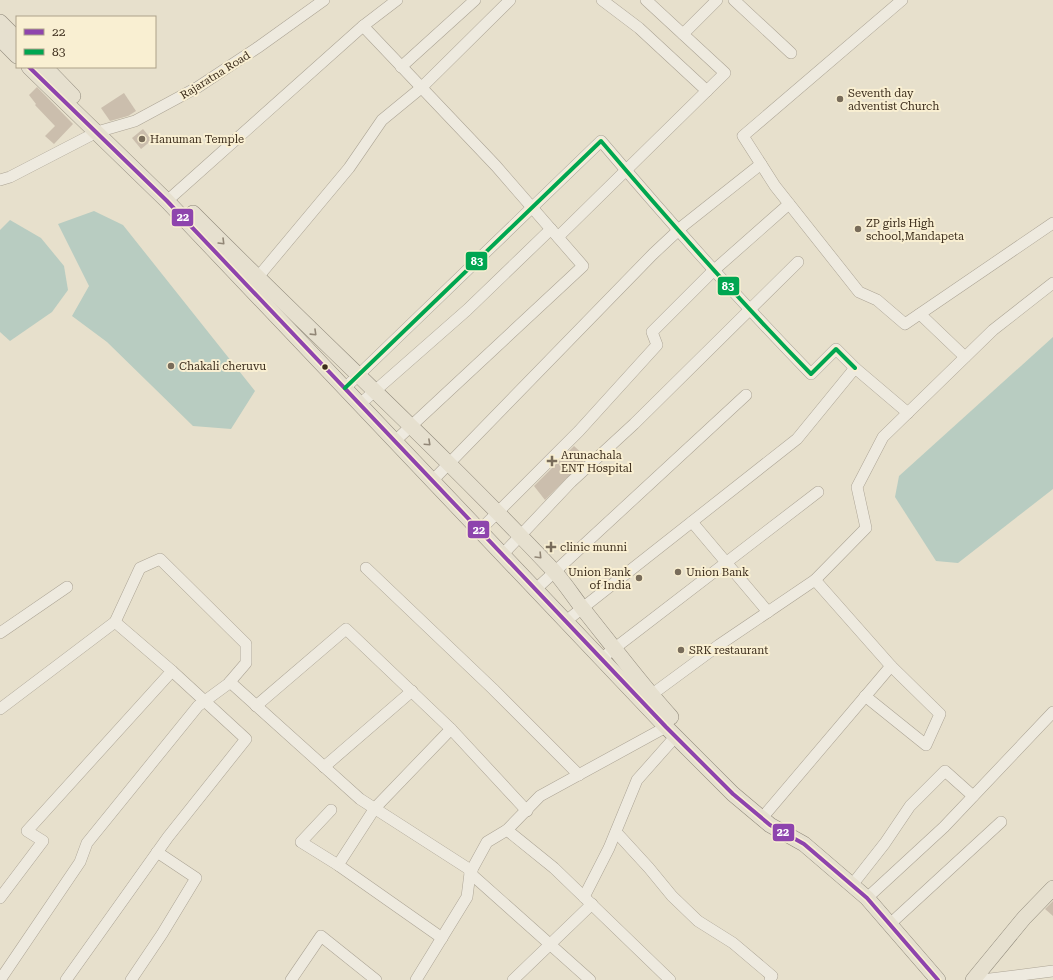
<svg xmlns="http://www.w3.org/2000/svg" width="1053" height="980" viewBox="0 0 1053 980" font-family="'Roboto Serif',serif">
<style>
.water{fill:#b8ccc1}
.building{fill:#cbbead}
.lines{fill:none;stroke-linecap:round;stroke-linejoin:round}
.minor-casing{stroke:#aca495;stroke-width:12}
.major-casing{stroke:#918a7c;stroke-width:16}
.minor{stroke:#eeeadf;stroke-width:11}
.major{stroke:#e6e0cf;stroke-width:15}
.bus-1-casing{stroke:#f9efd2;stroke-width:7}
.bus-2-casing{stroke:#f9efd2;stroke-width:7}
.bus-1{stroke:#8e44ad;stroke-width:4}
.bus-2{stroke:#00a651;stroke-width:4}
.oneway{stroke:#918676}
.poi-dot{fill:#786c5a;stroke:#f9efd2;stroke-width:1.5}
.bus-dot{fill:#3c2d1c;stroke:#f9efd2;stroke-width:1.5}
.labels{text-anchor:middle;stroke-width:4;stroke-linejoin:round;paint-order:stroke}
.street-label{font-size:11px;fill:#3c2d1c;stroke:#f9efd2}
.poi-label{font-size:11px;fill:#3c2d1c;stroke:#f9efd2;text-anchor:start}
.line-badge{stroke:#f9efd2;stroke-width:1.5}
.badge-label{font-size:11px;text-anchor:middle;font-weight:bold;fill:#fff}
</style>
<rect width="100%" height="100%" fill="#e7e0cc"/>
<g class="water">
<path d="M94,211L123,225L255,391L231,429L193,426L107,342L72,316L89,286L58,224Z"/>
<path d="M10,220L41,238L64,266L68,290L52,312L10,341L0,332V230Z"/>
<path d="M1053,337V489L958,563L936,561L895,497L899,476Z"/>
</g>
<g class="building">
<path d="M37,87L73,124L54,144L45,136L55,126L35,105L36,104L29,95Z"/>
<path d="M124,93L136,111L128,116L110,121L101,108Z"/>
<path d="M143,129L152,140L141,149L132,138Z"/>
<path d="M574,446L587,458L545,500L534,486Z"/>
<path d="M1053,901V916L1045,909Z"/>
</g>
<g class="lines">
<g class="minor-casing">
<g id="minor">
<path d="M602,0L639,28L707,91"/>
<path d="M734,0L791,53"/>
<path d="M902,0L743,136L775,186L859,292L877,300L905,324L1053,223"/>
<path d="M363,26L397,0"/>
<path d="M683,34L717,0"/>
<path d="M401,67L475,0"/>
<path d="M0,180L10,177L97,132L135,121L198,87L257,48L324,0"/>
<path d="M167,201L363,26L496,166L583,266L395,441"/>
<path d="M558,237L725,73L646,0"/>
<path d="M253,283L349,168L382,120L421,88L510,0"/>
<path d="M920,314L965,357"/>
<path d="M345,388L601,141C669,221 738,299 811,374L836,349L855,368"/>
<path d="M360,404L467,310L551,229"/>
<path d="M433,480L653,254L684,225L761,164"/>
<path d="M692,522L768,612"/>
<path d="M480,530L579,431L657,345L652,332L712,272L789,204"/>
<path d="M503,554L571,482L634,424L798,262"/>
<path d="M366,568L493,689L579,775"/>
<path d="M815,580L866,528L857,487L883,437L993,330L1053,283"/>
<path d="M536,589L746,395"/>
<path d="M566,621L797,439L855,368L908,413"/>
<path d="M0,633L67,587"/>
<path d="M602,658L818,492"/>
<path d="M230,682L360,799L472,871"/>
<path d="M865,696L926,745L940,714L891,666"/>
<path d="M647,698L719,645L815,580L891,666L762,818"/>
<path d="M256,706L346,629L451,729"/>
<path d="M0,709L115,622L140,568L160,559L246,644V663L228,684L198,706L87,843L80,862L0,980"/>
<path d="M324,767L412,691"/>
<path d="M331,810L301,842L338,865"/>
<path d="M507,830L554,868L670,980"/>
<path d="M616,832L649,868L672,896L698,921L733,943L772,976L770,980"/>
<path d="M470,873L590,980"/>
<path d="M852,885L885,843L910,806L945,771L973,796"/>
<path d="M584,897L609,848L637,780L676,736"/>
<path d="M0,898L43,841L27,831L172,671L115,622"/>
<path d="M867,898L944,827L1053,712"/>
<path d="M890,924L1001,822"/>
<path d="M442,938L338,865L375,808L451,729L527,811"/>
<path d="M66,980L168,837L246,739L172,671"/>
<path d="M131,980L162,934L196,878L157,852"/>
<path d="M291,980L321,936L376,980"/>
<path d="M416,980L467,897L470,873L487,842L507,830L540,796L666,727"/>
<path d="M513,980L592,904"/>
<path d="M982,980L1053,971"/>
</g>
</g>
<g class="major-casing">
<g id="major">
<path d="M0,22L17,39"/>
<path d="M0,39L17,56"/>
<path d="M29,67L167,201L666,727L733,794L770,825L804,844L867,898L938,980"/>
<path d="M45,67L73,96"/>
<path d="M193,213C312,333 437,447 553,570C564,582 573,596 583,609C612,645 640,683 671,717"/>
<path d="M973,980L1024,918L1053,888"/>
</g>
</g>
<use href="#minor" class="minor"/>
<use href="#major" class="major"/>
<g class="bus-1-casing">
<path id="bus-1" d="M29,67L167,201L666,727L733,794L770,825L804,844L867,898L938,980"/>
</g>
<g class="bus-2-casing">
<path id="bus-2" d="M345,388L601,141C669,221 738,299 811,374L836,349L855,368"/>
</g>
<use href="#bus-1" class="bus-1"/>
<use href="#bus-2" class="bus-2"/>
</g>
<defs><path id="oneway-chevron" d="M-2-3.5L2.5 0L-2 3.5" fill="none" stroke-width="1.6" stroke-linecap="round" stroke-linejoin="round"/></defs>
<g class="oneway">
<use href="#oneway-chevron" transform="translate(222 242) rotate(45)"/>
<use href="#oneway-chevron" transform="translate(314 333) rotate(44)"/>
<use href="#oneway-chevron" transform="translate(428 443) rotate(43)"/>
<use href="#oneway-chevron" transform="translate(539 556) rotate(46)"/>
</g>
<g class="poi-dot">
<circle cx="840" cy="99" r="4"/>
<circle cx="142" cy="139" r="4"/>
<circle cx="858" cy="229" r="4"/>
<circle cx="171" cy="366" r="4"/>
<path d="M550 455h4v4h4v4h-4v4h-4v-4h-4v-4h4z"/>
<path d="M549 541h4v4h4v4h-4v4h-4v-4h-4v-4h4z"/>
<circle cx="678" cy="572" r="4"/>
<circle cx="639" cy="578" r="4"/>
<circle cx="681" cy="650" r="4"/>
</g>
<circle class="bus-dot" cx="325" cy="367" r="3.5"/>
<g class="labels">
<g class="street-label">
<text transform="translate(215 75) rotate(-32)" y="4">Rajaratna Road</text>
</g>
<g class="poi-label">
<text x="848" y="97">Seventh day<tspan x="848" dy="13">adventist Church</tspan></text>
<text x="150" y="143">Hanuman Temple</text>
<text x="866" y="227">ZP girls High<tspan x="866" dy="13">school,Mandapeta</tspan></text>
<text x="179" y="370">Chakali cheruvu</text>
<text x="561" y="459">Arunachala<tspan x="561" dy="13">ENT Hospital</tspan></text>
<text x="560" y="551">clinic munni</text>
<text x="631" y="576" text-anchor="end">Union Bank<tspan x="631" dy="13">of India</tspan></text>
<text x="686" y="576">Union Bank</text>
<text x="689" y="654">SRK restaurant</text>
</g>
</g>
<g class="line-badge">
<rect x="171" y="208" width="23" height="19" rx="4" fill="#8e44ad"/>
<rect x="465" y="251" width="23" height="20" rx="4" fill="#00a651"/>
<rect x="717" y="276" width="23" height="20" rx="4" fill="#00a651"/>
<rect x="467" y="520" width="23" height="19" rx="4" fill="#8e44ad"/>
<rect x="772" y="823" width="23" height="19" rx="4" fill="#8e44ad"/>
</g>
<g class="badge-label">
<text x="183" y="221">22</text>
<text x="477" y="265">83</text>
<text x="728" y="290">83</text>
<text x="479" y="534">22</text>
<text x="783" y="836">22</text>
</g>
<rect x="16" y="16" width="140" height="52" fill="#f9efd2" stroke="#ada189"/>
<rect x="24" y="29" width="20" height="6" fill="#8e44ad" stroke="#ada189"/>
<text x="52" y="36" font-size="12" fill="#3c2d1c">22</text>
<rect x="24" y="49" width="20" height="6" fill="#00a651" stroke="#ada189"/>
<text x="52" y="56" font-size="12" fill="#3c2d1c">83</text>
</svg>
